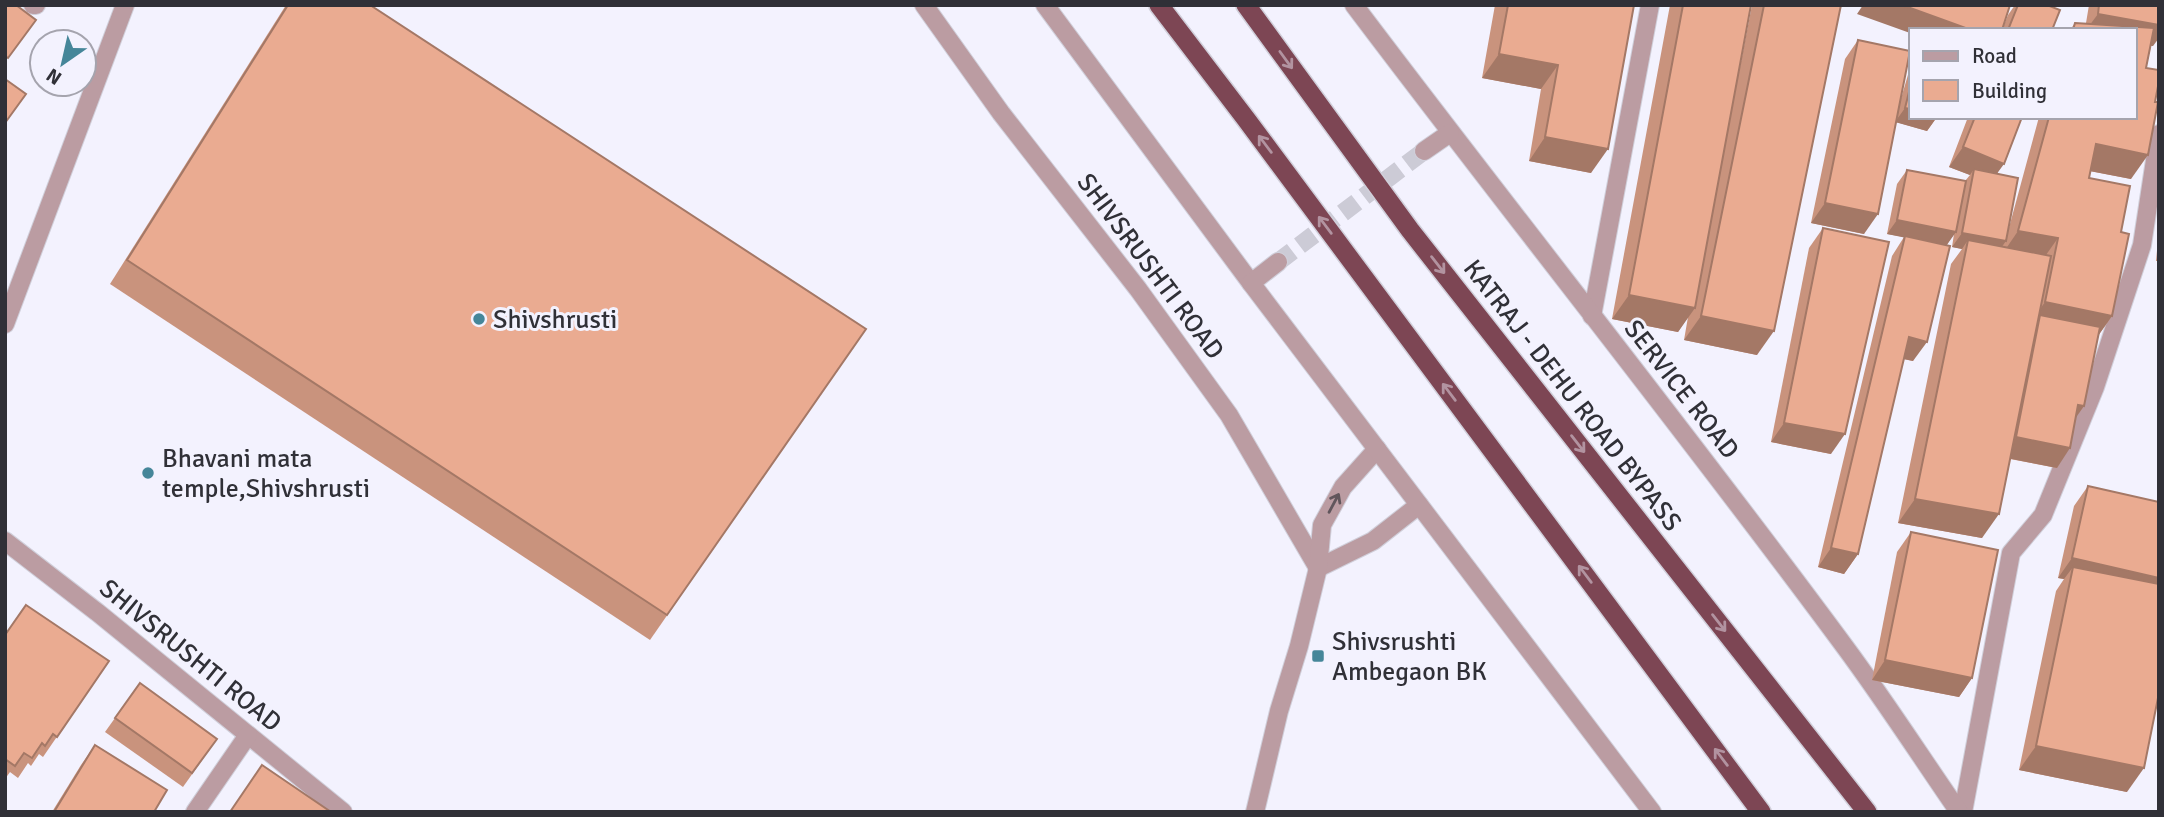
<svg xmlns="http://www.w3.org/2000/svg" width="2164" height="817" viewBox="0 0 2164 817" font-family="Signika,sans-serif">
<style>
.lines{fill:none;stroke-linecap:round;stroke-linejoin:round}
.tertiary-tunnel{stroke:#cccbd6;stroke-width:18;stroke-dasharray:18 9;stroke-linecap:butt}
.minor-casing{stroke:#d0cfda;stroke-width:20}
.tertiary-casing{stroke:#d0cfda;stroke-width:20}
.trunk-casing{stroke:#d0cfda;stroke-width:22}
.minor{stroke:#bb9ca2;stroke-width:18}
.tertiary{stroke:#bb9ca2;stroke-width:18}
.trunk{stroke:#7d4654;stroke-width:19}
.wall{fill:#c9937d}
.shaded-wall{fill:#a47866}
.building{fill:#eaab91;stroke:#a47866;stroke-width:2}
.oneway{stroke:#b293a0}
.oneway2{stroke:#61565c}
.poi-dot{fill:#458699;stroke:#f3f2fe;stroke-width:2.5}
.labels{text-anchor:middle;stroke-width:6;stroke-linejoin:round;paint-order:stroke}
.street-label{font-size:26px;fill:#303037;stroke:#f3f2fe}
.poi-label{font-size:26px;fill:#303037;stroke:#f3f2fe;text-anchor:start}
</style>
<rect width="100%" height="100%" fill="#f3f2fe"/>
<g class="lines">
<path class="tertiary-tunnel" d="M1278,262L1424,151"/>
<g class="minor-casing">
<g id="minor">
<path d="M33,5H36"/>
<path d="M924,5L1001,113L1138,289L1229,415L1318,568"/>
<path d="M1592,316L1650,5"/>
<path d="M5,324L125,5"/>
<path d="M5,541L97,612L343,812"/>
<path d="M1318,568L1373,541L1419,505"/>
<path d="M195,812L248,735"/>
<path d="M1255,812L1279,711L1299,646L1318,568L1322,525L1343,487L1377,449"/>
<path d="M1963,812L2011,553L2043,515L2095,387L2142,245L2159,134"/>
</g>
</g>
<g class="tertiary-casing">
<g id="tertiary">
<path d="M1045,5L1251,283"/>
<path d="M1354,5C1516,220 1685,430 1845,647C1885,701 1921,757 1959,812"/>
<path d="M1424,151L1450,133"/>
<path d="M1278,262L1251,283L1652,812"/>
</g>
</g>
<g class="trunk-casing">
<g id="trunk">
<path d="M1159,5L1246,119L1761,812"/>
<path d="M1246,5L1410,230L1867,812"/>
</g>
</g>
<use href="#minor" class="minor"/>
<use href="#tertiary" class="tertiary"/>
<use href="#trunk" class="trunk"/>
</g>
<g class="wall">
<path d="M286,5H370L866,329L650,640L110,284Z"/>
<path d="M1495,5H1634L1591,173L1529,161L1541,89L1482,78Z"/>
<path d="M1670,5H1751L1738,77L1752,5H1841L1757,355L1684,340L1688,317L1678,332L1612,319Z"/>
<path d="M2015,5H2047L2052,30H2002L2008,15Z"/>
<path d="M2089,5H2159L2153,46H2151L2146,68L2131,179L2090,171L2089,178L2121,232L2112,316L2098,336L2084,406L2076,417L2057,468L2010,459L1982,538L1898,523L1951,264L1962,249L1952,247L1954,234L1946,246L1913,361L1903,359L1858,554L1844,574L1818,567L1892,256L1904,237L1887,234L1897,184L1907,170L1965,181L1970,175L1949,167L1968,117H2022L1997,174L2007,235L2039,117H2134V30H2070L2075,23H2086Z"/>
<path d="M1858,40L1900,102L1910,68V117H1937L1927,131L1896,122L1864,234L1811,223L1845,59Z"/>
<path d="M1823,228L1831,454L1771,442L1809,248Z"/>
<path d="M2159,230V261H2156Z"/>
<path d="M2088,486L2127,792L2019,770L2056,591L2064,579L2058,578L2074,506Z"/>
<path d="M1911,532L1972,678L1959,697L1872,680L1897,552Z"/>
<path d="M5,635L109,661L43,757L39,754L31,766L28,763L18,778L10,772L5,779Z"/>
<path d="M140,683L217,739L183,787L105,732Z"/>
<path d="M95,745L154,812H52L81,765Z"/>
</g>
<g class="shaded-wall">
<path d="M1863,5H1902L1971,30H1910V33L1857,14Z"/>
<path d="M2098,14L2159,25V38L2153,46L2134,43L2086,30Z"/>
<path d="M1499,54L1558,65L1541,89L1482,78Z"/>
<path d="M1905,108L1910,109V117H1937L1927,131L1895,122Z"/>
<path d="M1545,137L1608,149L1591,173L1529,161Z"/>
<path d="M2096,144L2148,155L2131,179L2079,169Z"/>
<path d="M1963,147L2004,164L1990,183L1974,169L1970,175L1949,167Z"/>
<path d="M1825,203L1878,214L1864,234L1811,223Z"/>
<path d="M1897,220L1956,232L1946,246L1887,234Z"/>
<path d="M2018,231L2058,238L2041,262L2001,256Z"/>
<path d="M1962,233L2006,241L1996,255L1968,240L1962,249L1952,247Z"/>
<path d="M1629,295L1695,308L1678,332L1612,319Z"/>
<path d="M2045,302L2112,316L2095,340L2028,326Z"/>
<path d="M1701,316L1774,331L1757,355L1684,340Z"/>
<path d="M1909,337L1927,342L1913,361L1895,357Z"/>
<path d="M2078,405L2084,406L2070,426Z"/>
<path d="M1784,423L1845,434L1831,454L1771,442Z"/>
<path d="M2016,437L2070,448L2057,468L2002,457Z"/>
<path d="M1915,499L1999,514L1982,538L1898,523Z"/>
<path d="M1831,548L1858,554L1844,574L1818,567Z"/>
<path d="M2072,558L2159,578V601L2073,567L2064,579L2058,578Z"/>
<path d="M1885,660L1972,678L1959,697L1872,680Z"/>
<path d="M2036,746L2144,768L2127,792L2019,770Z"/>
</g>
<g class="building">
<path d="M5,5H16L36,20L8,58L5,56Z"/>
<path d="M288,5H370L866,329L667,615L127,260Z"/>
<path d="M1508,5H1634L1608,149L1545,137L1558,65L1499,54Z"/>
<path d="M1683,5H1751L1695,308L1629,295Z"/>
<path d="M1764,5H1841L1774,331L1701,316Z"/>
<path d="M1902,5H2010L2002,30H1971Z"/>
<path d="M2018,5H2047L2060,10L2052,30H2008Z"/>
<path d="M2099,5H2159V25L2098,14Z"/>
<path d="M2075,23L2154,28L2146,68L2159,70V81L2155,102H2158L2148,155L2096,144L2089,178L2130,186L2121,232L2129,234L2112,316L2045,302L2058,238L2018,231L2049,117H2134V30H2073Z"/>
<path d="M1858,40L1910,51L1878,214L1825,203Z"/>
<path d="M5,79L26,94L5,123Z"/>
<path d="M1910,88V109L1905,108Z"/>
<path d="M1975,117H2022L2004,164L1963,147Z"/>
<path d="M1974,169L2018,178L2006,241L1962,233Z"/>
<path d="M1907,170L1966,181L1956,232L1897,220Z"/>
<path d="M1823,228L1889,242L1845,434L1784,423Z"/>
<path d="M1905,236L1950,246L1927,342L1909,337L1858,554L1831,548Z"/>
<path d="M1968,240L2051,256L1999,514L1915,499Z"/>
<path d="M2040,315L2100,327L2084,406L2078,405L2070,448L2016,437Z"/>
<path d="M2088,486L2159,502V578L2072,558Z"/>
<path d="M1911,532L1998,550L1972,678L1885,660Z"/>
<path d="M2073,567L2159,584V693L2144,768L2036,746Z"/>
<path d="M26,605L109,661L57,737L53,734L45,746L42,743L32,758L24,753L15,766L5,759V635Z"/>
<path d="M140,683L217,739L192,773L115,718Z"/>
<path d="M95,745L167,790L154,812H54Z"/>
<path d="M262,765L331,812H230Z"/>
</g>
<defs><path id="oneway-shaft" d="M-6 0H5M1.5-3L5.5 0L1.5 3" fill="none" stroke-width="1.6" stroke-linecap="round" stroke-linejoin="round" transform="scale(1.75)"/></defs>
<g class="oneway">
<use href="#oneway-shaft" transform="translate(1286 60) rotate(54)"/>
<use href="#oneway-shaft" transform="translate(1265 144) rotate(-127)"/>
<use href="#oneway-shaft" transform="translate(1325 225) rotate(-127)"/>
<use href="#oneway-shaft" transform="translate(1438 265) rotate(52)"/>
<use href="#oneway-shaft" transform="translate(1449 392) rotate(-127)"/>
<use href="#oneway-shaft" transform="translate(1578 444) rotate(52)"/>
<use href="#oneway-shaft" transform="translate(1585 574) rotate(-127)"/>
<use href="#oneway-shaft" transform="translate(1719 623) rotate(52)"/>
<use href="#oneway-shaft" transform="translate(1721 757) rotate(-127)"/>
</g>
<use class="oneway2" href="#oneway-shaft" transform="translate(1334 503) rotate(-62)"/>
<g class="poi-dot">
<circle cx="479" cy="319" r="7"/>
<circle cx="148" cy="473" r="7"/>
<rect x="1311" y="649" width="14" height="14" rx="3.5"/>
</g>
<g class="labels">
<g class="street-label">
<text transform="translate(1151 266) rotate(53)" y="9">SHIVSRUSHTI ROAD</text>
<text transform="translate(1682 389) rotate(52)" y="9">SERVICE ROAD</text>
<text transform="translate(1573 395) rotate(52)" y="9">KATRAJ - DEHU ROAD BYPASS</text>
<text transform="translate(191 655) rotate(39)" y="9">SHIVSRUSHTI ROAD</text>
</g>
<g class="poi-label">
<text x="493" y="328">Shivshrusti</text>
<text x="162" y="467">Bhavani mata<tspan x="162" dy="30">temple,Shivshrusti</tspan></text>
<text x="1332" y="650">Shivsrushti<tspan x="1332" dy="30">Ambegaon BK</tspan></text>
</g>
</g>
<rect width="2164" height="817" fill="none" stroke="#303037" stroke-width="14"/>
<rect x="1909" y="28" width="228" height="91" fill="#f3f2fe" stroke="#a5a4ae" stroke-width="2"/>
<rect x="1923" y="51" width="35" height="10" fill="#bb9ca2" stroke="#a5a4ae" stroke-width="2"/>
<text x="1972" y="63" font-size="21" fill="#303037">Road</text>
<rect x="1923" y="80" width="35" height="21" fill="#eaab91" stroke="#a5a4ae" stroke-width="2"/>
<text x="1972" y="98" font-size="21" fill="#303037">Building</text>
<g transform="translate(63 63) rotate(214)"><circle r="33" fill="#f3f2fe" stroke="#a5a4ae" stroke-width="2"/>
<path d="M0-5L12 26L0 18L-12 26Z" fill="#458699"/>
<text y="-10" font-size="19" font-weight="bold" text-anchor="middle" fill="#303037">N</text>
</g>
</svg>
